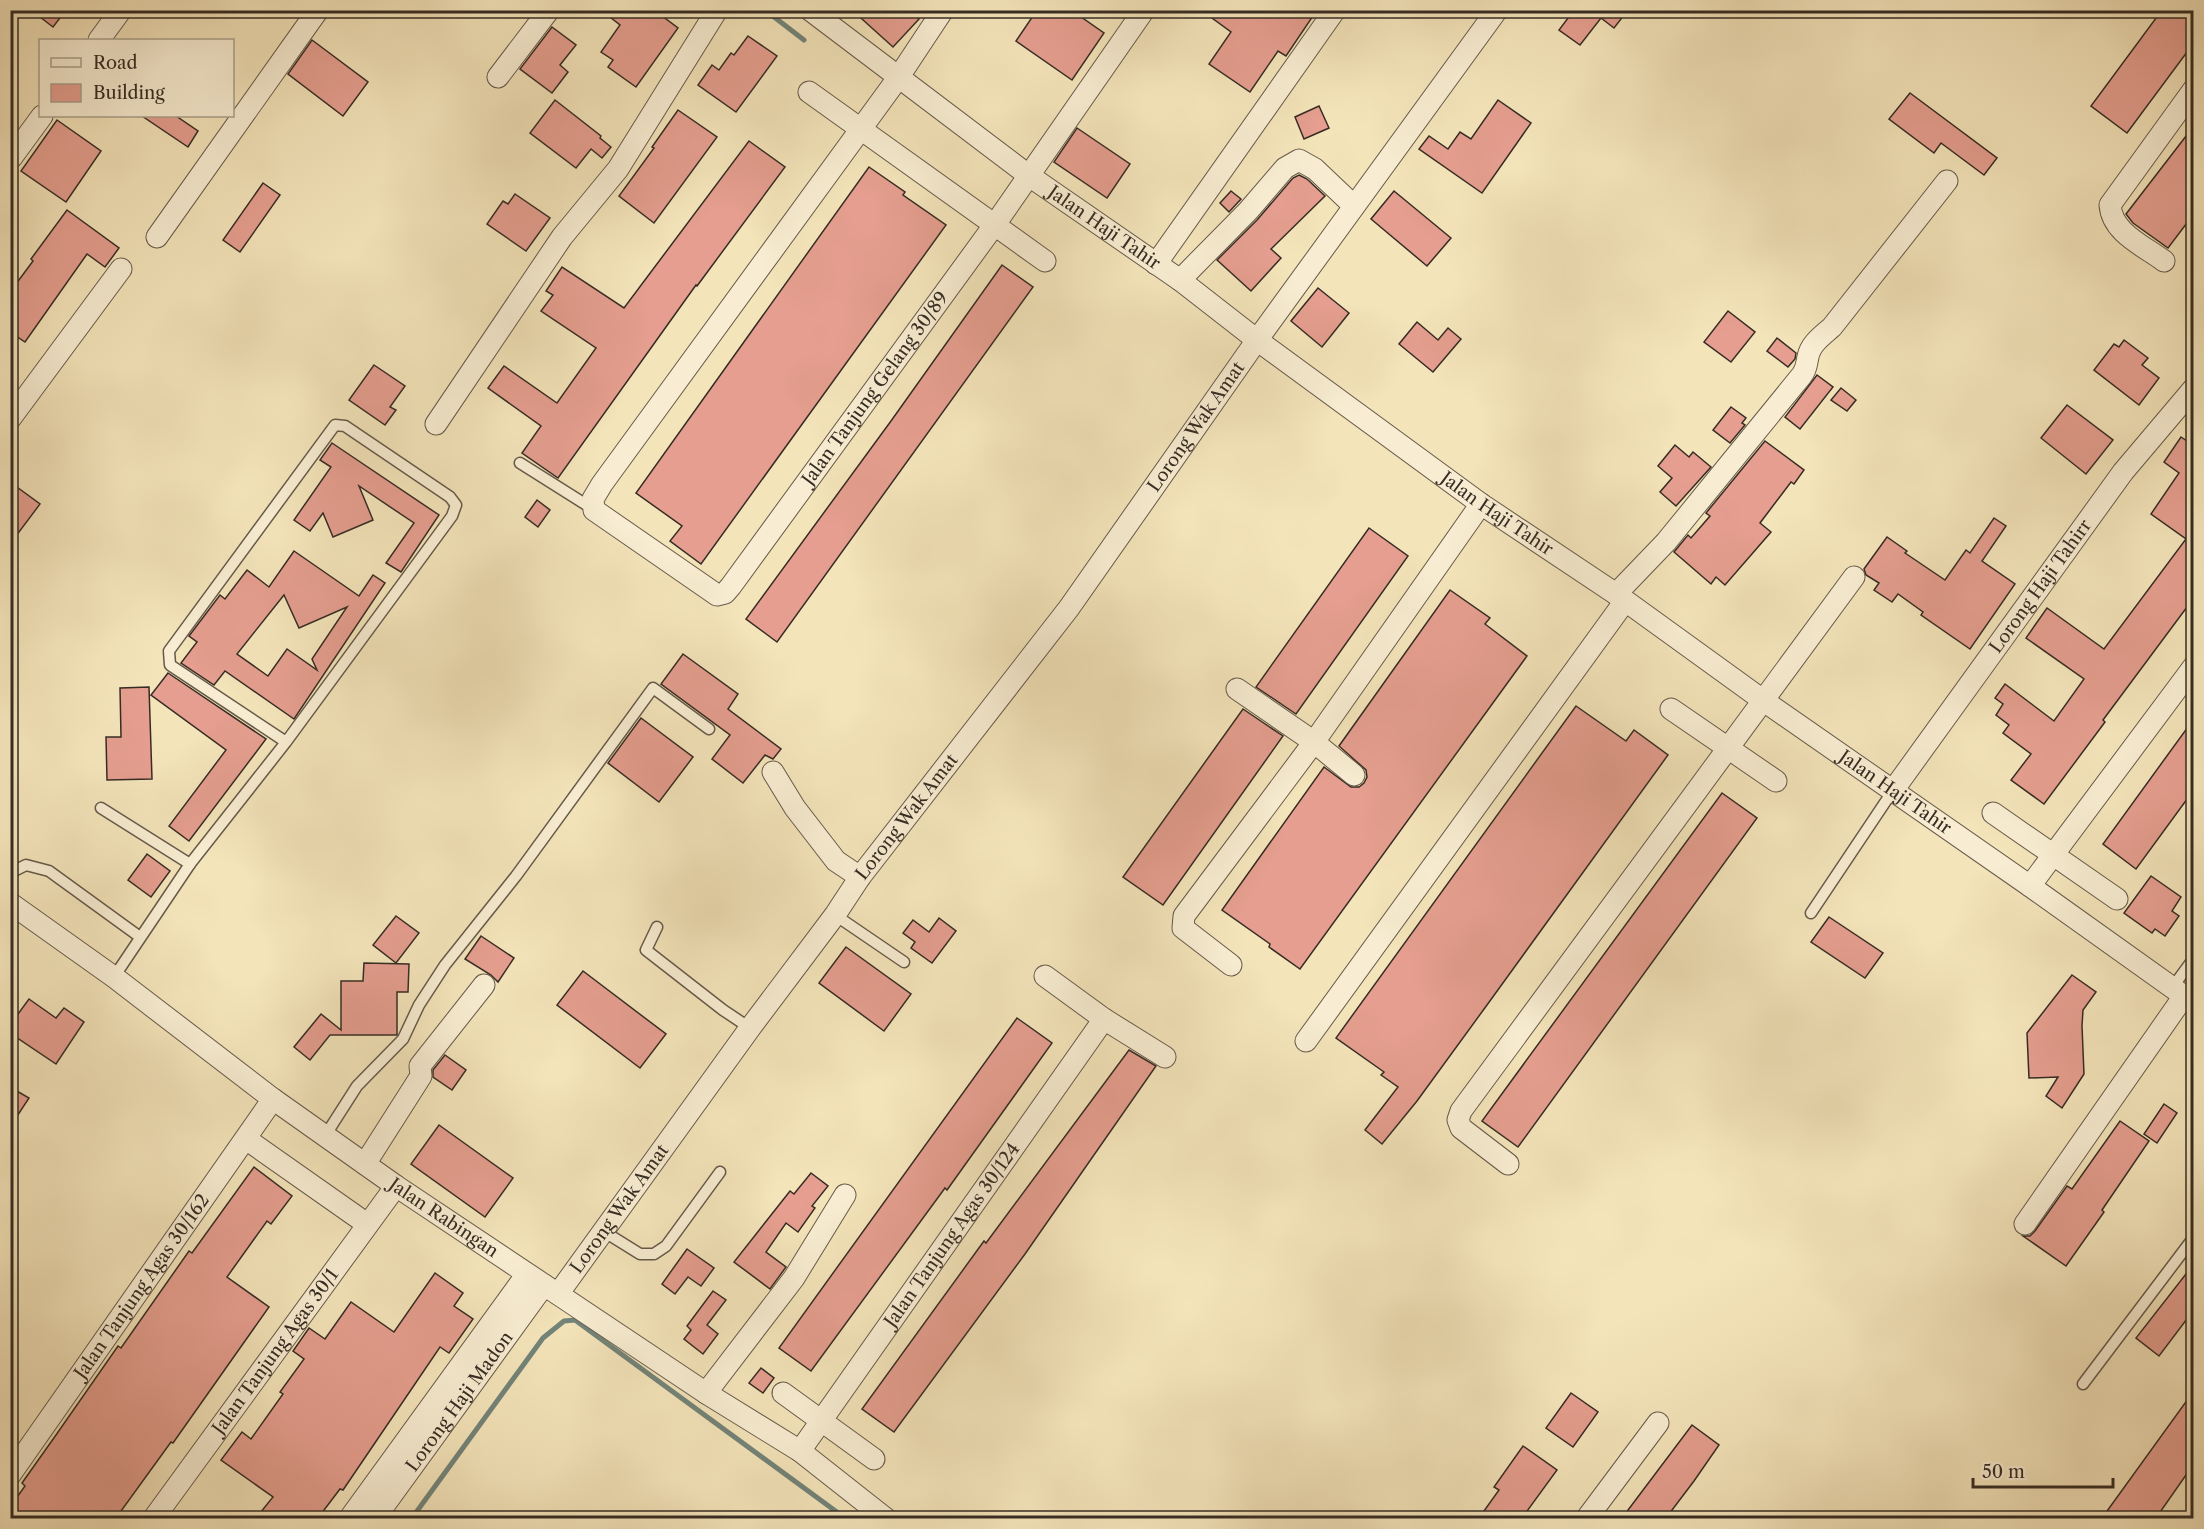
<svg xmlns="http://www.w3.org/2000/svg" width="2204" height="1529" viewBox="0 0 2204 1529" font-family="'Libre Caslon Text',serif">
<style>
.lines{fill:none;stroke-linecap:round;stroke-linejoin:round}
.stream{stroke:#738479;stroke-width:5}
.building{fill:#e59e8f;stroke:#362c24;stroke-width:1.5;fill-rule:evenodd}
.lane-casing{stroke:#665a4a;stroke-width:13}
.street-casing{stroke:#665a4a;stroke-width:23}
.lane{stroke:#f8edd2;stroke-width:10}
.street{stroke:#f8edd2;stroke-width:21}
.labels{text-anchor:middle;stroke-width:6;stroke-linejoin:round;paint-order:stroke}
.street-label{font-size:18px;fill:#362c24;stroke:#f8edd2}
</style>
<rect width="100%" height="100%" fill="#f4e4ba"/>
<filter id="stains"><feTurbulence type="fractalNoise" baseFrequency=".00333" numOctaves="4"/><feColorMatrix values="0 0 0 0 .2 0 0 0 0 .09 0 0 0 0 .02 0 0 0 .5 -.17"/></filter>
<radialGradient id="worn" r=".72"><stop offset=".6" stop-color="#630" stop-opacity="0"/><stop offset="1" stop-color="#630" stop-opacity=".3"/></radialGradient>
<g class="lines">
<g class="stream">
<path d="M765,10L804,40"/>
<path d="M412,1518L543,1338L564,1321L575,1320L845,1518"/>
</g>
</g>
<g class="building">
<path d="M31,10H66L53,27Z"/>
<path d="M601,10H654L678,28L636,87L608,67L613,60L601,52L620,25Z"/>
<path d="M852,10H910L919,19L893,47Z"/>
<path d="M1037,10H1071L1104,33L1072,80L1016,41Z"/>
<path d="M1201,10H1305L1313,16L1286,56L1278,51L1250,92L1209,64L1231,32Z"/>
<path d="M1574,10H1628L1614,28L1601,18L1580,45L1559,30Z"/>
<path d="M2162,10H2193V44L2127,133L2091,106Z"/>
<path d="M552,27L576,45L560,65L568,72L552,93L520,69Z"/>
<path d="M748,36L777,56L736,112L698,85L712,65L719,70L731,53L734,55Z"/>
<path d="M312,40L368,82L343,116L288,74Z"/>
<path d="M1910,93L1997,158L1984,175L1941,143L1934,153L1889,119Z"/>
<path d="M555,100L601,136L600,138L611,147L602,158L591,149L576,168L530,133Z"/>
<path d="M1498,100L1531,123L1482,193L1419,149L1429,136L1448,149L1460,132L1471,139Z"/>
<path d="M1319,106L1329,128L1304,139L1295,117Z"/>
<path d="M678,110L717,137L654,223L619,196L654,148L652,147Z"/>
<path d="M142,116H176L198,131L188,147Z"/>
<path d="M57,120L101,151L66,202L21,171Z"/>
<path d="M2193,127V215L2168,248L2133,223L2126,214Z"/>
<path d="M1077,128L1130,164L1107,198L1054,162Z"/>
<path d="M749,141L785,167L697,286L696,285L558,478L522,453L541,426L488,388L504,366L557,403L596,348L541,311L553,295L546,291L562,267L624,308Z"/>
<path d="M869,167L905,192L903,195L946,225L701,564L670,541L682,526L636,493Z"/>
<path d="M1299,175L1307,179L1325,196L1271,249L1281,258L1251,291L1217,260L1257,220L1293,178Z"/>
<path d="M263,183L280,195L240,252L223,240Z"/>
<path d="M1231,191L1241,199L1229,212L1220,203Z"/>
<path d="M1394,191L1451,238L1427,266L1371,219Z"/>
<path d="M515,194L550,218L526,251L487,224L503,201L508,204Z"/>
<path d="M67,210L119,248L105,267L87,254L25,342L10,332V292L33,261L31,259Z"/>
<path d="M1002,265L1033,287L777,642L746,619L891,421Z"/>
<path d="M1318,288L1349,313L1322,347L1291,321Z"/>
<path d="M1728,311L1755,332L1731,362L1704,342Z"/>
<path d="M1417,322L1438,340L1448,328L1461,339L1433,372L1399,344Z"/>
<path d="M1777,338L1796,353L1795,359L1788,367L1767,351Z"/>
<path d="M2124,340L2148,358L2142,365L2159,378L2139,405L2094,370L2114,344L2119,347Z"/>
<path d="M374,365L405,386L390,407L396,410L385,425L349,400Z"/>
<path d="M1817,375L1833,387L1800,429L1785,417Z"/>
<path d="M1841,388L1856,400L1847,411L1831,400Z"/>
<path d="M2067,405L2113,440L2086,474L2041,438Z"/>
<path d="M1731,407L1746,418L1742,423L1745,425L1730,443L1713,430Z"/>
<path d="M2181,437L2193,445V599L2103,720L2105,722L2044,804L2011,780L2031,754L2003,733L2009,725L1996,715L2003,704L1995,698L2005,684L2054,721L2084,679L2026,638L2047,608L2104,649L2186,539L2151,514L2179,473L2164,462Z"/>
<path d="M1765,441L1804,470L1794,484L1791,482L1760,523L1771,532L1725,585L1716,577L1711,584L1674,552L1688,535L1691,538L1710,516L1706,513Z"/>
<path d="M332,443L439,515L401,572L386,563L414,523L359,486L373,520L333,537L323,513L310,531L294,520L331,467L320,460Z"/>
<path d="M1675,445L1689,457L1693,452L1711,467L1676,506L1660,492L1672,478L1658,466Z"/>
<path d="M10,482L40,504L10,544Z"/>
<path d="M537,500L550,510L538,527L525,517Z"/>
<path d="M1994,518L2006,526L1982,561L2015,584L1970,649L1921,615L1923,612L1898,594L1892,602L1874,590L1879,583L1866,575L1864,569L1887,537L1907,551L1905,553L1945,580L1966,550L1970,553Z"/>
<path d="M1369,528L1408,556L1296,714L1256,687Z"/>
<path d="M294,551L359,596L373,575L385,583L294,719L225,671L214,685L181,663L197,642L189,636L220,595L225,599L247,570L269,587ZM284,595L299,628L347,607L312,659L317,670L287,649L268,676L237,654Z"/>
<path d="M1450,590L1490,618L1485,624L1527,656L1300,969L1269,947L1270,944L1222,910L1324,767L1351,787H1359L1364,783L1367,777L1366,770L1339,746Z"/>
<path d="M683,654L738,694L728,709L781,749L773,759L765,755L743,783L712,759L730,735L661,684Z"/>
<path d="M168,673L266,739L189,841L169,826L226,750L151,695Z"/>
<path d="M149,687L152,779L107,780L106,737H121L120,688Z"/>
<path d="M1576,706L1626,741L1634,730L1668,755L1487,1005L1417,1101L1382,1144L1365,1130L1398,1087L1381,1075L1384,1072L1336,1038Z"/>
<path d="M1243,709L1283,736L1163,905L1123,877Z"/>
<path d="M641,718L693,757L659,802L608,763Z"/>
<path d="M2193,720V791L2136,869L2103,844Z"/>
<path d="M1722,793L1757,818L1518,1147L1482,1121Z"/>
<path d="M147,854L170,871L151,897L128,880Z"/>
<path d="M2151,876L2181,897L2172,911L2179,916L2165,936L2155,929L2152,933L2124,913Z"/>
<path d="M396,916L419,933L396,963L373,945Z"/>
<path d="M1829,917L1883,953L1865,978L1811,942Z"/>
<path d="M939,918L956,931L932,963L911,948L915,942L903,933L913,920L929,932Z"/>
<path d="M481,936L514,958L498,982L491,975L465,959Z"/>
<path d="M846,947L911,994L884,1031L819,983Z"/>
<path d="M364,963L409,964L408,992H397V1035H330L310,1060L294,1047L321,1014L341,1030V981H363Z"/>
<path d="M583,971L666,1034L640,1068L557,1005Z"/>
<path d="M2072,975L2096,992L2083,1010L2082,1026L2084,1074L2062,1108L2046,1096L2058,1077L2029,1078L2027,1033Z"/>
<path d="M29,999L56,1018L64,1008L84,1022L56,1064L10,1033V1025Z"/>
<path d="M1017,1018L1052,1043L947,1190L945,1188L811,1371L779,1348Z"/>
<path d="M1129,1050L1156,1066L1025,1254L894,1432L862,1409L984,1241L986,1243Z"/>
<path d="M445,1055L466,1070L452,1090L433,1077V1070Z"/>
<path d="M10,1087L29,1098L10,1127Z"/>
<path d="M2164,1104L2177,1113L2157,1143L2144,1134Z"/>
<path d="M2120,1121L2149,1141L2102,1210L2104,1212L2066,1266L2023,1236H2030L2035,1231L2067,1186L2072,1189Z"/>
<path d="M439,1125L513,1178L485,1217L411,1164Z"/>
<path d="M254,1167L292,1196L271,1224L267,1221L227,1277L269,1307L173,1443L171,1442L116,1518H10V1507L25,1486L22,1483L56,1435L118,1346L121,1348L189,1251L192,1253Z"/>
<path d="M811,1173L828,1186L812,1206L815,1208L798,1232L786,1223L766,1252L786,1267L770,1289L734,1262L790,1191L794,1194Z"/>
<path d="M687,1249L714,1268L701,1286L688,1277L675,1294L662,1284Z"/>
<path d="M2193,1265V1311L2159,1356L2136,1338Z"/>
<path d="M435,1273L463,1293L454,1306L473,1319L449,1353L440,1347L343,1490L340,1489L318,1518H256L273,1497L221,1460L242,1432L251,1439L283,1394L280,1392L304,1359L293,1351L309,1328L325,1339L351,1302L394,1332Z"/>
<path d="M713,1291L726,1300L707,1325L718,1334L703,1354L684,1339L691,1330L687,1326Z"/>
<path d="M761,1368L774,1378L763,1393L749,1383Z"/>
<path d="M2193,1392V1465L2156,1518H2102Z"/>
<path d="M1571,1393L1598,1412L1573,1447L1546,1428Z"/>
<path d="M1692,1425L1719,1445L1694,1481L1666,1518H1622Z"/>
<path d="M1523,1446L1557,1470L1522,1518H1479L1499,1490L1494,1487Z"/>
</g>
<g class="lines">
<g class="lane-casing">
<g id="lane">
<path d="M520,463L593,509"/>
<path d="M101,808L190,864"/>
<path d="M10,876L14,871L26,865L49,871L140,937"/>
<path d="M1811,913L1894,789"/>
<path d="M835,915L904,962"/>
<path d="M657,927L646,950L723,1010L750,1028"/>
<path d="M114,977L190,864L286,742L170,665L169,651L335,425L345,426L450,497L456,505L452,516L286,742"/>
<path d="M2172,988L2194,958"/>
<path d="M325,1136L357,1086L403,1039L419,1005L445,965L516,876L653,688L709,729"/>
<path d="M603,1231L640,1254H654L666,1246L720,1172"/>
<path d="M2083,1384L2194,1237"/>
</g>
</g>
<g class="street-casing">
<g id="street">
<path id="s1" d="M810,10L1028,175L1180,280L1257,340L1481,504L1616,594L1764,701L2030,886L2194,1003"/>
<path id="s2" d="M943,10L898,78L602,484L593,499L594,510L717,595L725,593L731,586L998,220L1144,10"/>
<path d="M99,40L121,10"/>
<path d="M498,77L549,10"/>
<path d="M809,92L1045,261"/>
<path d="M12,157L42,116"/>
<path d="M157,237L318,10"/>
<path d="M2164,261C2144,246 2112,233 2110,205L2194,89"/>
<path d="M1156,264L1335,10"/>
<path d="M1180,280L1248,211L1285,168L1299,160L1315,169L1354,206"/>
<path d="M10,419L121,269"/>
<path d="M436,424L562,237L618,169L717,10"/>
<path d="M1616,594L1666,542L1802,375C1807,368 1806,365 1808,357C1810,344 1823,335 1832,327L1947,181"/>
<path d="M1237,689L1314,742L1354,775"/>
<path d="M1671,709L1776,781"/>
<path d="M773,772L795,808L836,861L860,877"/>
<path id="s3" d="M1894,789L2123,472L2194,388"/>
<path d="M1993,813L2117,899"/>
<path d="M2030,886L2194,666"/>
<path id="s4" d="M10,903L114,977L273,1099L396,1186L706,1393L800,1451L885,1518"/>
<path d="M1231,965L1183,928L1184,916L1314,742L1481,504"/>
<path d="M1045,976L1104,1019L1165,1057"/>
<path d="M1306,1041L1625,601"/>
<path d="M246,1139L367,1224"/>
<path d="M365,1164L421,1076L420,1066L484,985"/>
<path d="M1508,1164L1461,1128L1458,1120L1461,1111L1854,577"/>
<path d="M2025,1224L2184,996"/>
<path id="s5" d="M558,1294L750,1028L835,915L860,877L1069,608L1257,340L1497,10"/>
<path d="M706,1393L794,1278L845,1195"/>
<path d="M783,1393L874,1459"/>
<path id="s6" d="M800,1451L1104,1019"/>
<path id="s7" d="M10,1475L273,1099"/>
<path id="s8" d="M154,1518L396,1186"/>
<path d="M350,1518L527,1274"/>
<path id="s9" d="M375,1518L544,1285"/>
<path d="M1587,1518L1658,1423"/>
</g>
</g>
<use href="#lane" class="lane"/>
<use href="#street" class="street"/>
</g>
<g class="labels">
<g class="street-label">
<text dy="6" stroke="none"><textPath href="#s1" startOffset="366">Jalan Haji Tahir</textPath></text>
<text dy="6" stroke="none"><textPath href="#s2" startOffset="1024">Jalan Tanjung Gelang 30/89</textPath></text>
<text dy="6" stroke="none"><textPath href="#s5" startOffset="1077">Lorong Wak Amat</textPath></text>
<text dy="6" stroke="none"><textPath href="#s1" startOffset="852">Jalan Haji Tahir</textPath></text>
<text dy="6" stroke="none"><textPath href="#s3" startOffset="250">Lorong Haji Tahirr</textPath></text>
<text dy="6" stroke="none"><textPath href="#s1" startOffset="1338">Jalan Haji Tahir</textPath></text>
<text dy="6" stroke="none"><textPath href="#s5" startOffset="591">Lorong Wak Amat</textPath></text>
<text dy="6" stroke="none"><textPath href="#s5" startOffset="105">Lorong Wak Amat</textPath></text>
<text dy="6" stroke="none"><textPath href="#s4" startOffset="536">Jalan Rabingan</textPath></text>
<text dy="6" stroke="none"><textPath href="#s6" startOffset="264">Jalan Tanjung Agas 30/124</textPath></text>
<text dy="6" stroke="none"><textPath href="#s7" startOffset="230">Jalan Tanjung Agas 30/162</textPath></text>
<text dy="6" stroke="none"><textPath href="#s8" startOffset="206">Jalan Tanjung Agas 30/1</textPath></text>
<text dy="6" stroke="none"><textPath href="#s9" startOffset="144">Lorong Haji Madon</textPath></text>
</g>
</g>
<rect width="2204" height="1529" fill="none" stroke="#f4e4ba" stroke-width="36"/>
<rect x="12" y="12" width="2180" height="1505" fill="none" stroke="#362c24" stroke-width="3"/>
<rect x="18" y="18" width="2168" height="1493" fill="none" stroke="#362c24" stroke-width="1.5"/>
<rect x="39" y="39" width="195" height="78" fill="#f8edd2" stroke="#aaa08c" stroke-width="1.5"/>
<rect x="51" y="58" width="30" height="9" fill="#f8edd2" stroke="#aaa08c" stroke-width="1.5"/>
<text x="93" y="69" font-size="18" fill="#362c24">Road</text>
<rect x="51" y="84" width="30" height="18" fill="#e59e8f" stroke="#aaa08c" stroke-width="1.5"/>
<text x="93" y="99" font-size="18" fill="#362c24">Building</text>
<path d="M1973 1478v9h140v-9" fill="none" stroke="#362c24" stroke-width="3"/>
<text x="1982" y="1478" font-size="18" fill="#362c24" stroke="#f8edd2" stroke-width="4.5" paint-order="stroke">50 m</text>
<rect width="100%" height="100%" filter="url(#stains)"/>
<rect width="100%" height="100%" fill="url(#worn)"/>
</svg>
